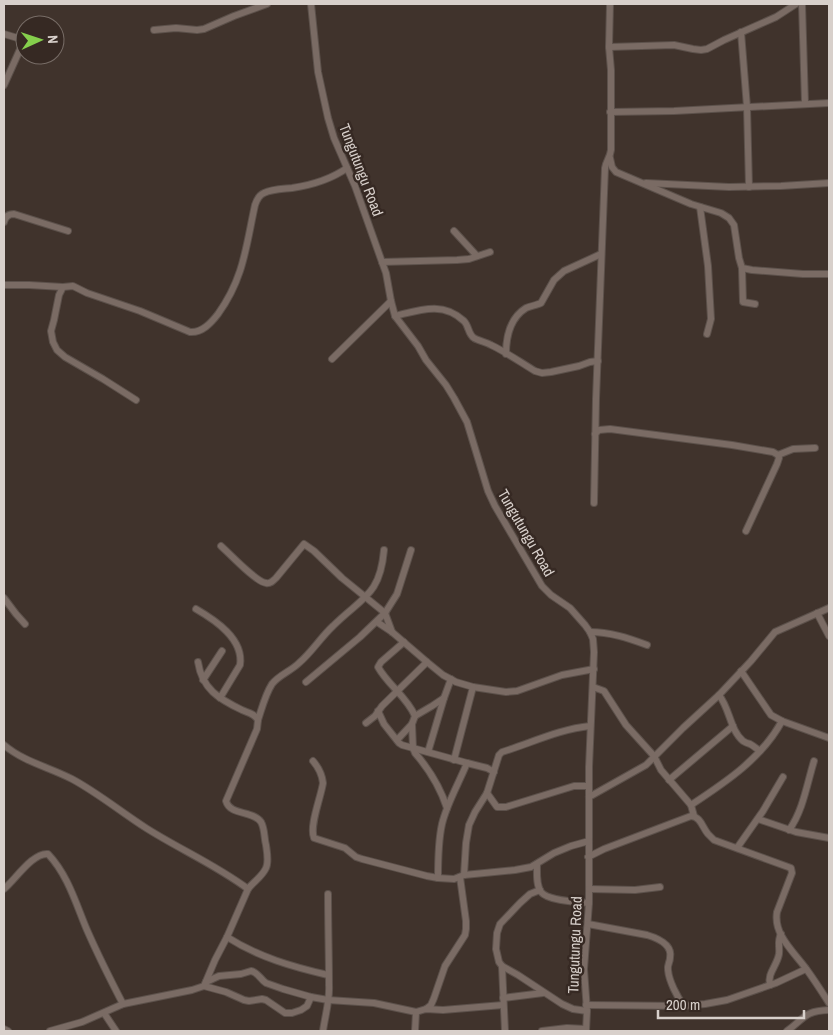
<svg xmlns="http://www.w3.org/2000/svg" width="833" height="1035" viewBox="0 0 833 1035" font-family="'Archivo Narrow',sans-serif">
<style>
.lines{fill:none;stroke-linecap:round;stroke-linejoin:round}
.minor-casing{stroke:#5c514b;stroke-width:8}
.minor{stroke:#7a6b64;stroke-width:6}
.labels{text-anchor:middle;stroke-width:5;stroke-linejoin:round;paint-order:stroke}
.street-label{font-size:15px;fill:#d8d0cb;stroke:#362923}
</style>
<rect width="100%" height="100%" fill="#40332c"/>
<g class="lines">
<g class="minor-casing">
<g id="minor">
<path d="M311,4L318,72L328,118L334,138L355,186L382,262L386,273L391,301L395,316L418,346L426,360L446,385L454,398L467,422L488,491L495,506L542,586L551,595L570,608L585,625L590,632L593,639L594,652L589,767V903L584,969L587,1011L586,1031"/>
<path d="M802,4L805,103"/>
<path d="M154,30L176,28L197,30L204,29L234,16L267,4"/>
<path d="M741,32L747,107L749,187"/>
<path d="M4,34L21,39L22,45L4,85"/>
<path d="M609,47L674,45L693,49L701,50L707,49L724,40L776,17L796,4"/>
<path d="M610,112L674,111L829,103"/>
<path d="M610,158L612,167L616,172L691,204L721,213L729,218L734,225L739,258L742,268L752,270L803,274H829"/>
<path d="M646,183L729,187L781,186L829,183"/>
<path d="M700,207L708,266L711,319L707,334"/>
<path d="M4,222C5,217 8,214 14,214L68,231"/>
<path d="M454,231L477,256"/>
<path d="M382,262L457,260L469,259L490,252"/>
<path d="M742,268L743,302L755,304"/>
<path d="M4,285H29L63,287"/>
<path d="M395,316C420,310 443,301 464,321C469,326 468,334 474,338C479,341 486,342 491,345C506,352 520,362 535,371L542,373L551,372L579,366L590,362L598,361"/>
<path d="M506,354C506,336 510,318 526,308C531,306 537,305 541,303L554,280L564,271L601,254"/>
<path d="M332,359L391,301"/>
<path d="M136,400L103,379L65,357L57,350L53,342L51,331L54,320L59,295L63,287L73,286L87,293L140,311L190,332C202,333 211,323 218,314C244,278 246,246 255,205C257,199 259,195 264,193C272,189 283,189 292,188C312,185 330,180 347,168"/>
<path d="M595,434L599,430L610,429L732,445L773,452L778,455L779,458L777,464L746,531"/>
<path d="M778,455L793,449L815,448"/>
<path d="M594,503L596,399L605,168C606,161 610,158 611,150V70L609,47L610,4"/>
<path d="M221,546C230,554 256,582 266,583C270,584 273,581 276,578L304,544L314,551L342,578L385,613L392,632"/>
<path d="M4,598L16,614L25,624"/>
<path d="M196,609C215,620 244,639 240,665L220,698"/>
<path d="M817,613L829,636"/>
<path d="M377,622L392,632L427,662L443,675L456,682L473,687L506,692L517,691L562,675L594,669"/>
<path d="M590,632C610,632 628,638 647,645"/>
<path d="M741,671L771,715L782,721L829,738"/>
<path d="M203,680L222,651"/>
<path d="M306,682L360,637L385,613L397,594L411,550"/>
<path d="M593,687L604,691L626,725L654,756L661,770L691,805L694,816"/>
<path d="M719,695C730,709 730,730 743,741C746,743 746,743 750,744C754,746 757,749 760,751"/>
<path d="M378,711L384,724L399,743L402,745L467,763C459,783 447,803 442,824C438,842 438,860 438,878"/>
<path d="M415,716L432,706L444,698"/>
<path d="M258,720C262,708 265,695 272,684C279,675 291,671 299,663C312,652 321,637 333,626C362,597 380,596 384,550"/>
<path d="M366,723L375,716L382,706L427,662"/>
<path d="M412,724L413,748L415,753C429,769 440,787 447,808"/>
<path d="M397,740L412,724L415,716C407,697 388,685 378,667L381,662L404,642"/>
<path d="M4,745C24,762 49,767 72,779C98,793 121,812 146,828C179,849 216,865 248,889"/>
<path d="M428,752L444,698L451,679"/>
<path d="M454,760L473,687"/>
<path d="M313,761C319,768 322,774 323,783C321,797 309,826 314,838L345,848L356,857L362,859L427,876L438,878L454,879L464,875L515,870L531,867L554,853L571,846L589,841"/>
<path d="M467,763L487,768L494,772"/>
<path d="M669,780L733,726"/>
<path d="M487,793L497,807H506L574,786H589"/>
<path d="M589,797L646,765L683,728L719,695L751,661L775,632L829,608"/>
<path d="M691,805C726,782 762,758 782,721"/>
<path d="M758,819L796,832L829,838"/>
<path d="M789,830C803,811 807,784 814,761"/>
<path d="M737,848L763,811L783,777"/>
<path d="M588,857L604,849L691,816C701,817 702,827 708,834C708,834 714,840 714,840L791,868L792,873L777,912C773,935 795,953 807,970C815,981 822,992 829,1003"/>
<path d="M537,864C537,873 536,885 541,892C548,901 578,902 589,903"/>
<path d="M464,875L466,843L469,825L475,812L487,793L499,755L502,752C531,743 560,729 590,726"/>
<path d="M4,889C15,880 33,852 48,854C68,875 76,904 87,930C98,955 110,979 123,1004"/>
<path d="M589,889L635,890L660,887"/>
<path d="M540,890L530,894L520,903L500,924L497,933L496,949L499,962L502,966L518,975L562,1004L573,1009L587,1011"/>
<path d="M588,924L647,935C657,938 673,944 670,958C670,962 667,965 668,970C669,981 677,997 684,1006"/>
<path d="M227,937C258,957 293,967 328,975"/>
<path d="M502,966L505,1031"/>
<path d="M206,982L219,976L241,974L251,971C258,972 260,979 266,983L283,989L311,997L328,1000L374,1003L416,1012L415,1031"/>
<path d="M770,985C767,973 777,966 779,954C780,947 777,941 781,934"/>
<path d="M204,986L226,992L244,1000L249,1001L262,999L266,1000L285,1013H292L301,1010L307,1006L311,997"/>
<path d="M503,998L543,993"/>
<path d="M586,1005L684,1006L705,1004L727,1000L776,983L806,969"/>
<path d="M426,1009L431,1005L434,998L445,966L465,935L466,929V921L460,877"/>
<path d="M416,1012L426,1009L443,1010L503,1005"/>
<path d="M104,1013L116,1031"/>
<path d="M4,1029L8,1031"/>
<path d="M50,1031L82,1022L123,1004L192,990L204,986L215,960L227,937L248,889C253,882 262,877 266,868C269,862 267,852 266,845C264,838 265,829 261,822C253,810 230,816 226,801L257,729L258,720C255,714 249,713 242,710C219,699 202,689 198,662"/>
<path d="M323,1031C325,1016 330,1000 329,985C329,955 328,925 328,894"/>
<path d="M542,1031L567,1028L586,1029"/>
<path d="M787,1031C805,1018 804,1011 829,1010"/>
</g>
</g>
<use href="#minor" class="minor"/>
</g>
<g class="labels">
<g class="street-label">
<text transform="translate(361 170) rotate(69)" y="5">Tungutungu Road</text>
<text transform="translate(526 533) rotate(60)" y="5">Tungutungu Road</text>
<text transform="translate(575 945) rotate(-88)" y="5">Tungutungu Road</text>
</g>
</g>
<rect width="833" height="1035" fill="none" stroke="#d8d0cb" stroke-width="10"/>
<g transform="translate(40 40) rotate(87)"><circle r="24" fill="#362923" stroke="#776c66"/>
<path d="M0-4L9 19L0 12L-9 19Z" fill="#85cf4c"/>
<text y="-8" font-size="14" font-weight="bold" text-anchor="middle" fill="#d8d0cb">N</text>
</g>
<path d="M658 1010v8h146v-8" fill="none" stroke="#d8d0cb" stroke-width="2.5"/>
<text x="666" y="1010" font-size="15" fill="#d8d0cb" stroke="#362923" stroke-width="4" paint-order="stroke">200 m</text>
</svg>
